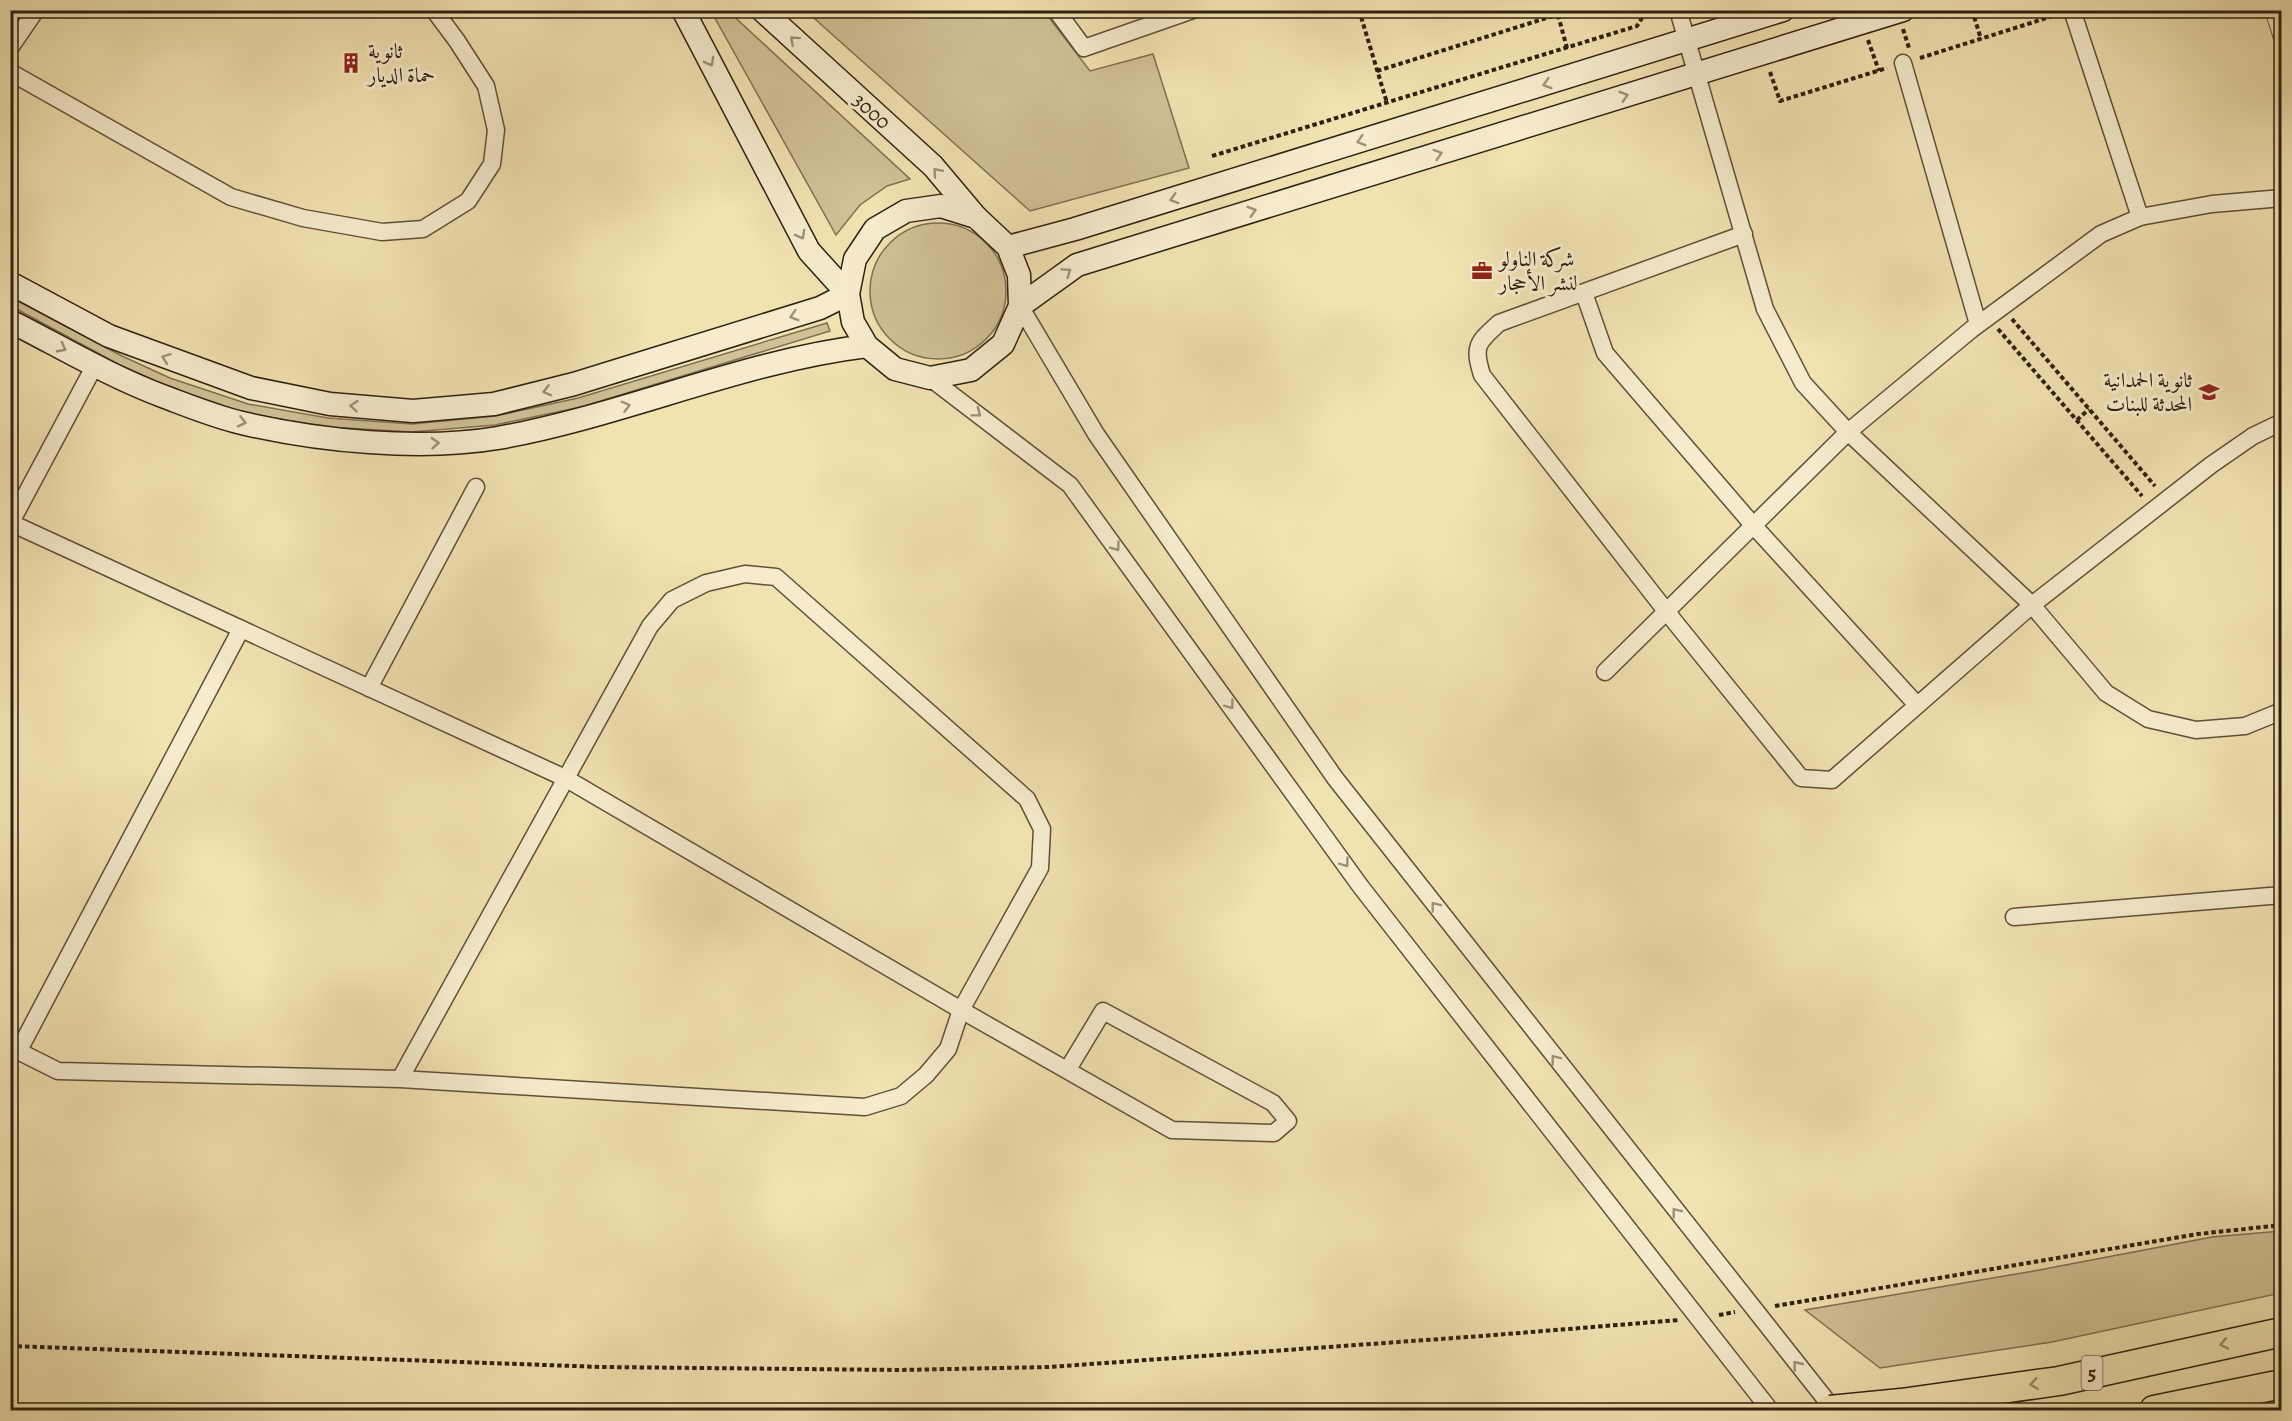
<svg xmlns="http://www.w3.org/2000/svg" width="2292" height="1421" viewBox="0 0 2292 1421" font-family="Alegreya,Amiri,serif">
<style>
.green{fill:#d0c196;stroke:#7f7052;stroke-width:1.5}
.lines{fill:none;stroke-linecap:round;stroke-linejoin:round}
.lane-casing{stroke:#5f5037;stroke-width:10}
.street-casing{stroke:#5f5037;stroke-width:19}
.secondary-casing{stroke:#2e200e;stroke-width:25}
.highway-casing{stroke:#2e200e;stroke-width:31}
.path{stroke:#2e200e;stroke-width:4;stroke-dasharray:4.5 3;stroke-linecap:butt}
.lane{stroke:#f6eccd;stroke-width:8}
.street{stroke:#f6eccd;stroke-width:16}
.secondary{stroke:#f6eccd;stroke-width:22}
.highway{stroke:#f1e2b2;stroke-width:28}
.highway-bridge-casing{stroke:#2e200e;stroke-width:31;stroke-linecap:butt}
.highway-bridge{stroke:#f1e2b2;stroke-width:28}
.oneway{stroke:#9c9077}
.oneway2{stroke:#998b68}
.labels{text-anchor:middle;stroke-width:6;stroke-linejoin:round;paint-order:stroke}
.shield{fill:#f6eccd;stroke:#6a5d47;stroke-width:1.5}
.shield-label{font-size:20px;font-weight:bold;fill:#2e200e}
.poi-label{font-size:21px;fill:#2e200e;stroke:#f6eccd;text-anchor:start}
.street-label{font-size:21px;fill:#2e200e;stroke:#f6eccd}
</style>
<rect width="100%" height="100%" fill="#f1e2b2"/>
<filter id="stains"><feTurbulence type="fractalNoise" baseFrequency=".00333" numOctaves="4"/><feColorMatrix values="0 0 0 0 .2 0 0 0 0 .09 0 0 0 0 .02 0 0 0 .5 -.17"/></filter>
<radialGradient id="worn" r=".72"><stop offset=".6" stop-color="#630" stop-opacity="0"/><stop offset="1" stop-color="#630" stop-opacity=".3"/></radialGradient>
<g class="green">
<path d="M711,11H728L910,179L887,186L860,205L836,235Z"/>
<path d="M806,11H1044L1090,71L1153,54L1189,168L1030,211Z"/>
<circle cx="938" cy="291" r="68"/>
<path d="M10,297L122,356L170,378L248,404L328,418L412,424L495,416L578,398L827,323L830,331L581,407L495,425L412,432L328,427L245,413L167,386L118,364L11,306Z"/>
<path d="M2281,1231V1293L2052,1342L1880,1368L1805,1310L2034,1271L2212,1237Z"/>
</g>
<g class="lines">
<g class="lane-casing">
<path id="lane" d="M2269,10L2282,51"/>
</g>
<g class="street-casing">
<g id="street">
<path d="M1056,10L1084,48L1193,10"/>
<path d="M1678,10L1765,309L1803,383L1848,432L2032,605L2106,693L2148,719L2196,730L2245,726L2282,711"/>
<path d="M2072,10L2140,217"/>
<path d="M10,48L36,10"/>
<path d="M1903,63L1978,324"/>
<path d="M10,72L231,197L303,218L382,232L423,229L468,201L492,164L496,130L486,86L457,41L434,10"/>
<path d="M1744,234L1499,323C1477,343 1473,346 1482,375L1666,611L1801,778L1832,780L2032,605L2211,465L2253,436L2282,422"/>
<path d="M1584,293L1605,353L1753,525L1917,705"/>
<path d="M1020,306L1096,434L1335,778L1834,1410"/>
<path d="M930,378L1070,485L1361,887L1770,1410"/>
<path d="M11,523L565,778L961,1010L1172,1130L1274,1133L1288,1121L1273,1103L1103,1011L1068,1069"/>
<path d="M10,524L95,365"/>
<path d="M1605,672L1848,432L1972,329L2101,234L2140,217L2212,204L2282,198"/>
<path d="M369,688L476,487"/>
<path d="M2014,917L2282,895"/>
<path d="M10,1047L58,1071L400,1079L865,1107L901,1096L926,1075L948,1049L961,1010L1040,868L1042,829L1027,799L776,577L745,574L706,583L672,600L650,626L400,1079"/>
<path d="M18,1052L241,629"/>
</g>
</g>
<g class="secondary-casing">
<g id="secondary">
<path d="M762,10L933,166L976,217"/>
<path d="M1008,247L1075,229L1783,10"/>
<path d="M10,283L109,336L251,388L330,404L413,411L494,404L574,384L820,308L848,294L809,251L683,10"/>
<path d="M1020,306L1077,265L1903,10"/>
<path d="M10,321C61,347 111,377 165,397C189,406 216,417 242,423C319,441 420,451 498,438C622,416 742,361 867,346L895,369L930,378L971,370L1003,344L1020,306L1019,275L1008,247L976,217L941,206L906,211L875,229L855,259L848,294L853,322L867,346"/>
</g>
</g>
<g class="highway-casing">
<g id="highway">
<path d="M1901,1403L2059,1381L2282,1332"/>
<path d="M2154,1410L2282,1384"/>
</g>
</g>
<g class="path">
<path d="M1359,10L1387,103"/>
<path d="M1972,10L1981,39"/>
<path d="M2049,10L2051,17"/>
<path d="M1558,15L1567,48"/>
<path d="M1921,16L1940,10"/>
<path d="M1903,29L1909,48"/>
<path d="M1868,40L1879,71"/>
<path d="M1920,58L2056,15"/>
<path d="M1377,71L1572,10"/>
<path d="M1770,72L1780,101L1887,68"/>
<path d="M1212,156L1637,26L1647,10"/>
<path d="M2012,319L2155,486"/>
<path d="M1998,329L2142,496"/>
<path d="M2077,420L2089,409"/>
<path d="M1775,1306L2198,1234L2282,1225"/>
<path d="M1719,1315L1735,1312"/>
<path d="M10,1346L602,1367L900,1370L1049,1367L1482,1336L1679,1320"/>
</g>
<use href="#lane" class="lane"/>
<use href="#street" class="street"/>
<use href="#secondary" class="secondary"/>
<use href="#highway" class="highway"/>
<g class="highway-bridge-casing">
<path id="highway-bridge" d="M1830,1410L1901,1403"/>
</g>
<use href="#highway-bridge" class="highway-bridge"/>
</g>
<defs><path id="oneway-chevron" d="M-2-3.5L2.5 0L-2 3.5" fill="none" stroke-width="1.6" stroke-linecap="round" stroke-linejoin="round" transform="scale(1.5)"/></defs>
<g class="oneway">
<use href="#oneway-chevron" transform="translate(794 40) rotate(-138)"/>
<use href="#oneway-chevron" transform="translate(710 62) rotate(62)"/>
<use href="#oneway-chevron" transform="translate(1547 84) rotate(163)"/>
<use href="#oneway-chevron" transform="translate(1624 96) rotate(-17)"/>
<use href="#oneway-chevron" transform="translate(1361 141) rotate(163)"/>
<use href="#oneway-chevron" transform="translate(1438 154) rotate(-17)"/>
<use href="#oneway-chevron" transform="translate(937 172) rotate(-131)"/>
<use href="#oneway-chevron" transform="translate(1174 199) rotate(163)"/>
<use href="#oneway-chevron" transform="translate(1252 211) rotate(-17)"/>
<use href="#oneway-chevron" transform="translate(801 235) rotate(62)"/>
<use href="#oneway-chevron" transform="translate(1067 272) rotate(-35)"/>
<use href="#oneway-chevron" transform="translate(794 316) rotate(163)"/>
<use href="#oneway-chevron" transform="translate(62 348) rotate(28)"/>
<use href="#oneway-chevron" transform="translate(166 358) rotate(-159)"/>
<use href="#oneway-chevron" transform="translate(547 391) rotate(166)"/>
<use href="#oneway-chevron" transform="translate(354 406) rotate(-175)"/>
<use href="#oneway-chevron" transform="translate(626 406) rotate(-15)"/>
<use href="#oneway-chevron" transform="translate(977 413) rotate(37)"/>
<use href="#oneway-chevron" transform="translate(242 422) rotate(14)"/>
<use href="#oneway-chevron" transform="translate(435 443) rotate(-4)"/>
<use href="#oneway-chevron" transform="translate(1116 547) rotate(54)"/>
<use href="#oneway-chevron" transform="translate(1230 705) rotate(54)"/>
<use href="#oneway-chevron" transform="translate(1345 863) rotate(54)"/>
<use href="#oneway-chevron" transform="translate(1435 906) rotate(-128)"/>
<use href="#oneway-chevron" transform="translate(1555 1059) rotate(-128)"/>
<use href="#oneway-chevron" transform="translate(1676 1212) rotate(-128)"/>
<use href="#oneway-chevron" transform="translate(1797 1365) rotate(-129)"/>
</g>
<g class="oneway2">
<use href="#oneway-chevron" transform="translate(2224 1344) rotate(168)"/>
<use href="#oneway-chevron" transform="translate(2034 1384) rotate(172)"/>
</g>
<defs>
<g id="building-bare" transform="scale(1.62)"><path d="M-4-6H4V6H1V3H-1V6H-4ZM-2.5-4.3h1.7v1.8h-1.7ZM.8-4.3h1.7v1.8H.8ZM-2.5-1h1.7V.8h-1.7ZM.8-1h1.7V.8H.8Z" fill="#8f2418" stroke="#f6eccd" stroke-width="2.5" paint-order="stroke"/></g>
<g id="office-bare" transform="scale(1.62)"><path d="M-6-3h4V-5.5h4V-3h4V5H-6ZM-1-4.5V-3h2v-1.5ZM-6 0V1H6V0Z" fill="#8f2418" stroke="#f6eccd" stroke-width="2.5" paint-order="stroke"/></g>
<g id="school-bare" transform="scale(1.62)"><path d="M0-5L7-2L0 1L-7-2ZM-4 1L0 2.5L4 1V4Q0 6-4 4Z" fill="#8f2418" stroke="#f6eccd" stroke-width="2.5" paint-order="stroke"/></g>
</defs>
<g fill-rule="evenodd">
<use href="#building-bare" x="351" y="63"/>
<use href="#office-bare" x="1482" y="271"/>
<use href="#school-bare" x="2209" y="392"/>
</g>
<g class="labels">
<rect class="shield" x="2081.5" y="1356" width="21" height="34" rx="4.5"/>
<g class="shield-label">
<text x="2092" y="1380">5</text>
</g>
<g class="poi-label">
<text x="368" y="58">ثانوية<tspan x="368" dy="24">حماة الديار</tspan></text>
<text x="1499" y="266">شركة الناولو<tspan x="1499" dy="24">لنشر الأحجار</tspan></text>
<text x="2192" y="387" text-anchor="end">ثانوية الحمدانية<tspan x="2192" dy="24">المحدثة للبنات</tspan></text>
</g>
<g class="street-label">
<text transform="translate(872 111) rotate(42)" y="7">3000</text>
</g>
</g>
<rect width="2292" height="1421" fill="none" stroke="#f1e2b2" stroke-width="36"/>
<rect x="12" y="12" width="2268" height="1397" fill="none" stroke="#2e200e" stroke-width="3"/>
<rect x="18" y="18" width="2256" height="1385" fill="none" stroke="#2e200e" stroke-width="1.5"/>
<rect width="100%" height="100%" filter="url(#stains)"/>
<rect width="100%" height="100%" fill="url(#worn)"/>
</svg>
